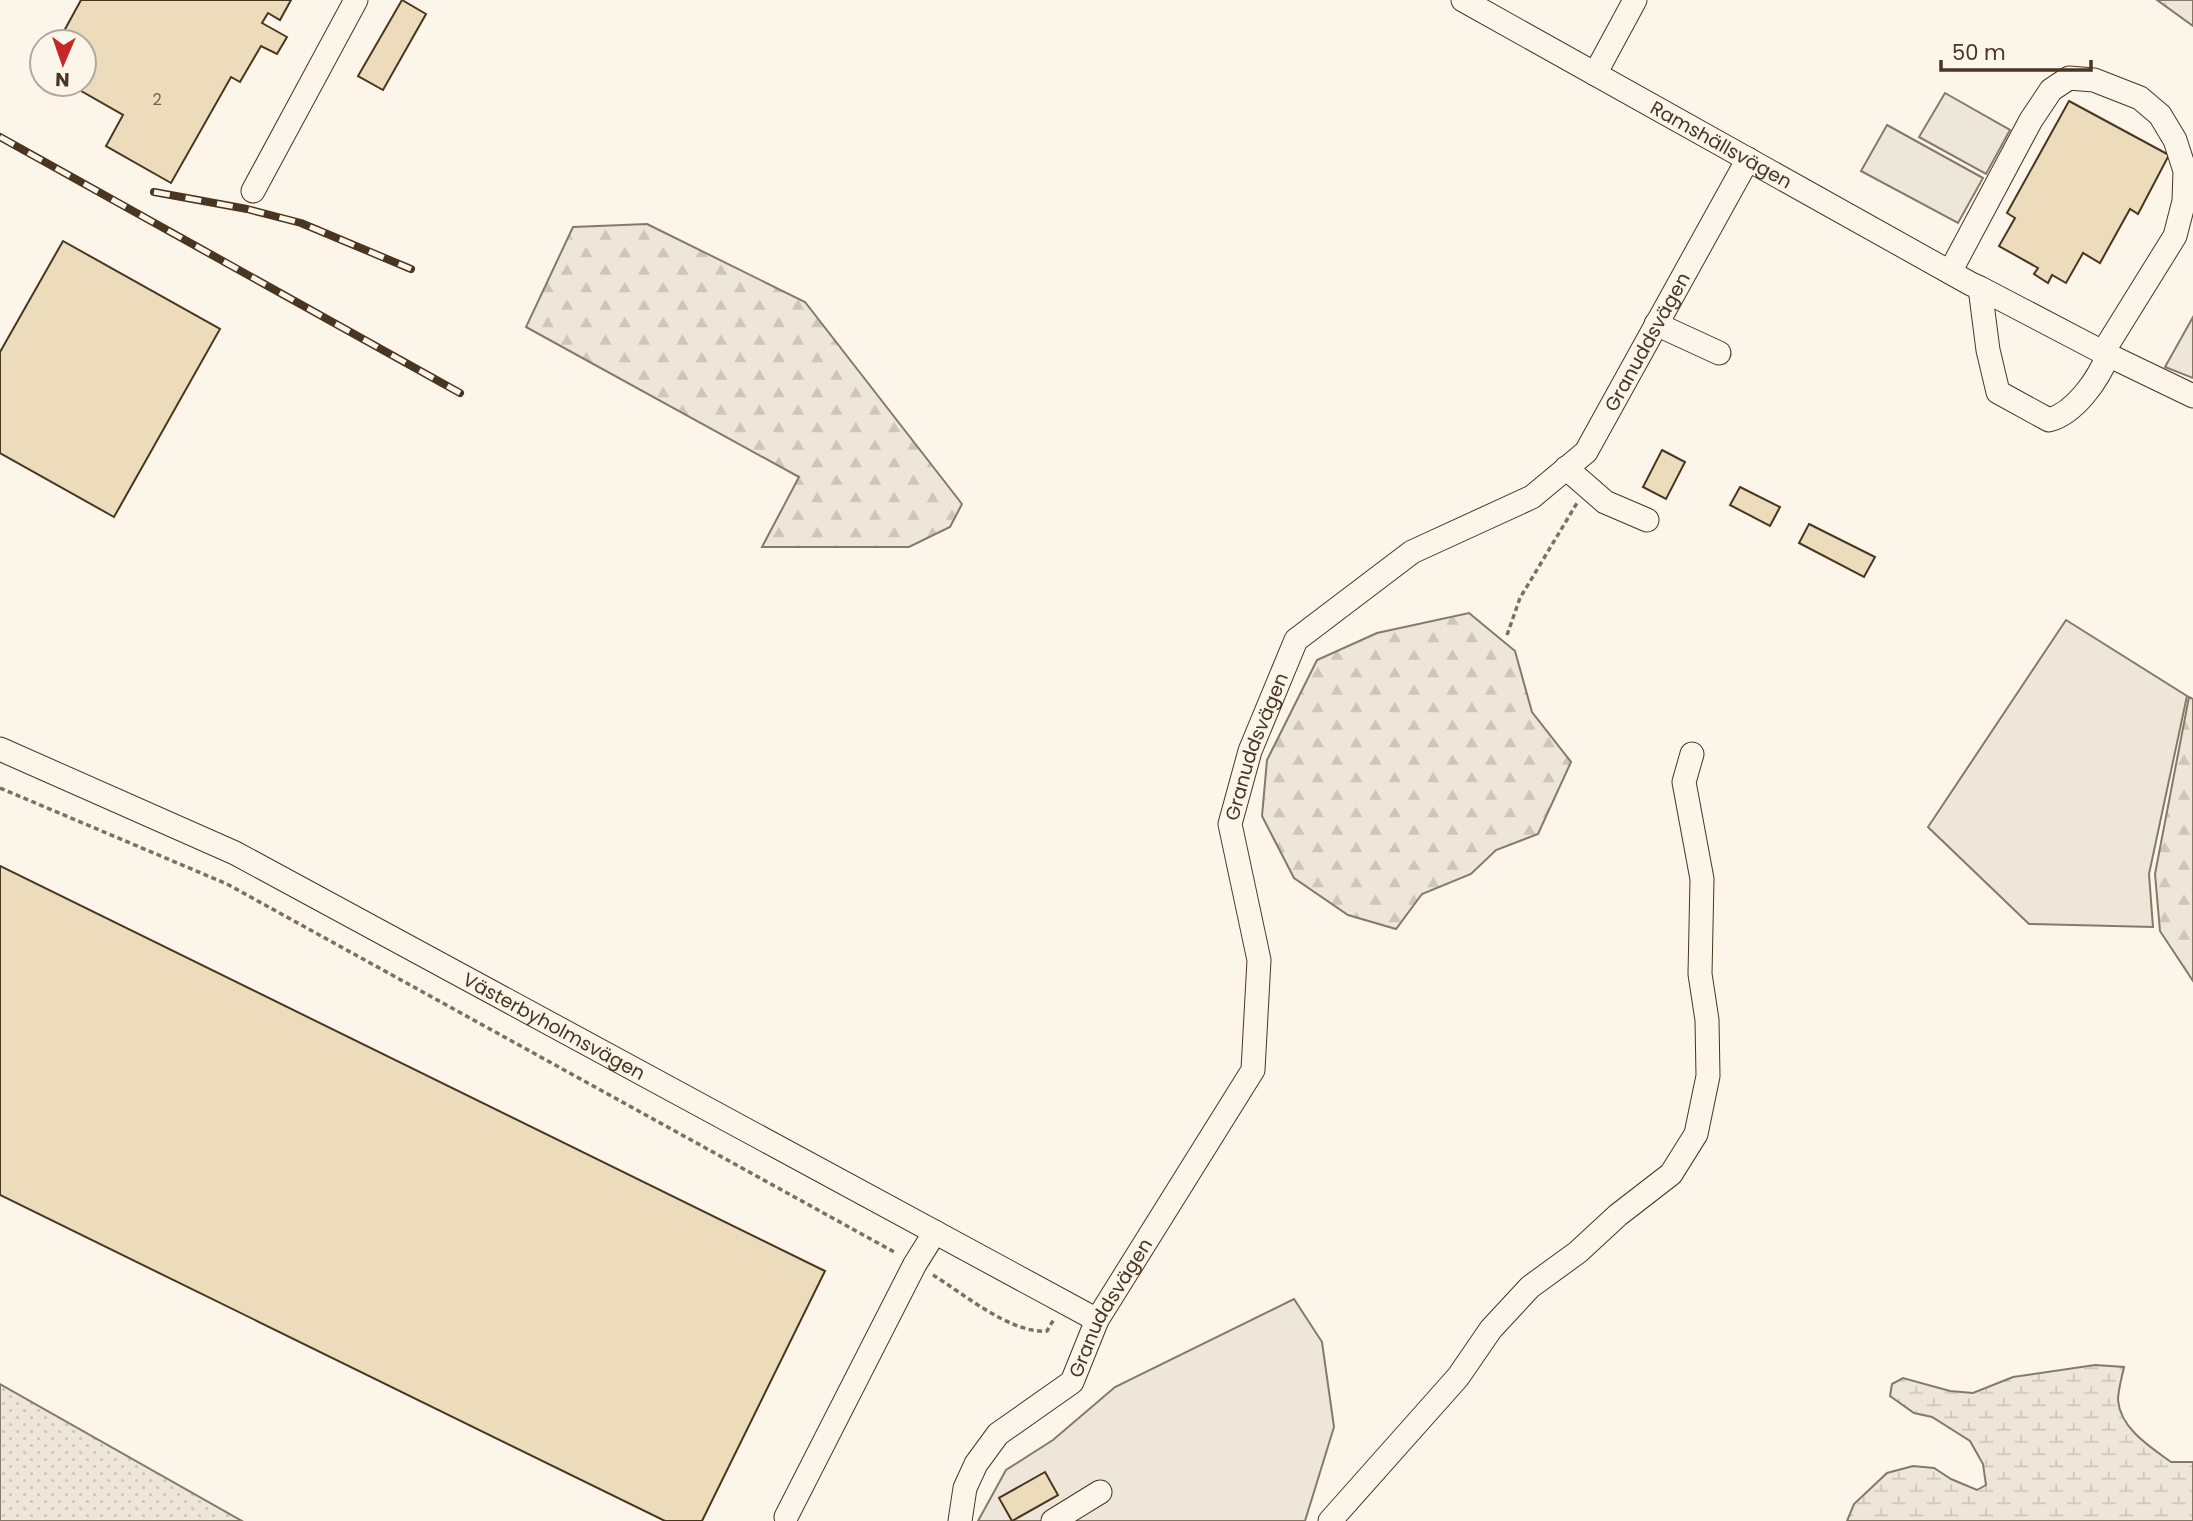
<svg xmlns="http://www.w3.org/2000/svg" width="2193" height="1521" viewBox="0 0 2193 1521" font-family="Poppins,sans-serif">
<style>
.grass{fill:#ede6d9;stroke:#887966;stroke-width:2}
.forest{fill:url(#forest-firs);stroke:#887966;stroke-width:2}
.wetland{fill:url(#wetland-marsh);stroke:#887966;stroke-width:2}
.park{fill:url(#park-dots);stroke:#887966;stroke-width:2}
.parking{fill:#ede7d9;stroke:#887966;stroke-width:2}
.building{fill:#ecdcbc;stroke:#4a3520;stroke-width:2}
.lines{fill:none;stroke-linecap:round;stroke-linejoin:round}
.minor-casing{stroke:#4a3520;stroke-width:25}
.path{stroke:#7f6f5c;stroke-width:3.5;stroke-dasharray:5 3.5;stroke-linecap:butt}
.minor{stroke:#fbf6e9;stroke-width:23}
.rail-casing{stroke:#4a3520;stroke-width:8}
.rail{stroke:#fbf6e9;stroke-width:5;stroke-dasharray:16;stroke-linecap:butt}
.labels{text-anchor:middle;stroke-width:5;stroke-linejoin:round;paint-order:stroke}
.number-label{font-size:16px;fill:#725f47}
.street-label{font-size:19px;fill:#4a3520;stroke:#fbf6e9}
</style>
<defs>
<pattern id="forest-firs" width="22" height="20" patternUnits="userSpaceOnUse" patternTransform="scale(1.75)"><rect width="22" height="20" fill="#ede6d9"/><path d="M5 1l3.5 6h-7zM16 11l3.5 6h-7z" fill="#cdc6ba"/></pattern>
<pattern id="wetland-marsh" width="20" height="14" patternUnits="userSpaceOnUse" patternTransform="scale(1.75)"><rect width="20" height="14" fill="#ede6d9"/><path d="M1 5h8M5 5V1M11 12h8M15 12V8" fill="none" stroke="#cdc6ba"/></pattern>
<pattern id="park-dots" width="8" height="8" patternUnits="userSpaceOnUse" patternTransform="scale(1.75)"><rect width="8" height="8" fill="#ede6d9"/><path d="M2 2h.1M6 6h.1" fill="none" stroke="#cdc6ba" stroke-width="1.8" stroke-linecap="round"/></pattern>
</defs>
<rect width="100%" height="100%" fill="#fbf6e9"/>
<g class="grass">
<path d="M2193,317V378L2165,367Z"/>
<path d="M2066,620L2187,696L2149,874L2153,927L2029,924L1928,827Z"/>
<path d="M1294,1299L1322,1342L1334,1427L1305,1521H978L1006,1470L1053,1440L1115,1387Z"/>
</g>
<g class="forest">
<path d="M2157,0H2193V26Z"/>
<path d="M647,224L805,302L962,504L950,527L909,547H762L799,477L526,327L573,227Z"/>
<path d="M1469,613L1515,651L1532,712L1571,762L1538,834L1496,850L1471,874L1422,894L1396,929L1348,915L1294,878L1262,816L1267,760L1317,660L1377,633Z"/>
<path d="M2189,697L2193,699V981L2160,931L2155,874Z"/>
</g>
<path class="wetland" d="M2095,1365L2124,1367C2122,1377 2118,1390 2118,1400C2120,1428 2150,1447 2171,1462H2193V1521H1847L1854,1504L1887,1473L1913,1466L1934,1468L1951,1479L1977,1490L1986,1485L1983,1464L1970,1441L1932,1417L1914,1413L1890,1396L1892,1384L1903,1378L1950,1391L1973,1393L2013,1377Z"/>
<path class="park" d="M0,1384L242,1521H0Z"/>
<g class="parking">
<path d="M1945,93L2010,130L1986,174L1919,137Z"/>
<path d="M1887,125L1983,178L1958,223L1861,171Z"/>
</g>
<g class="building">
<path d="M81,0H291L280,20L268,13L262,23L287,37L277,54L261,46L240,82L231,77L171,183L106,146L123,115L69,84H84V42H58Z"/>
<path d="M402,0L426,14L383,90L358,76Z"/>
<path d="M2069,101L2169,155L2138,214L2130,209L2100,263L2083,253L2066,283L2052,275L2048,283L2034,274L2038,268L1999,246L2015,218L2007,213Z"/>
<path d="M63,241L220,329L114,517L0,453V352Z"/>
<path d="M1662,450L1685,462L1666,499L1643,487Z"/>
<path d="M1740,487L1780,507L1770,526L1730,505Z"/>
<path d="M1809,524L1875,557L1864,577L1799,543Z"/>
<path d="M0,866L825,1271L702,1521H665L0,1195Z"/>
<path d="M1045,1472L1058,1495L1012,1521L999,1498Z"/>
</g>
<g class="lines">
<g class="minor-casing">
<g id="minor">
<path id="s1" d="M1463,0L1971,284L1980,288L2108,355C2098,380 2075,413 2049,420L1998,392L1988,350L1980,288"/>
<path d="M1595,74L1635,0"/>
<path d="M253,191L356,0"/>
<path d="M1950,272L2031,120L2051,90L2069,78L2094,80L2140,98L2160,115L2175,140L2185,171L2184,201L2175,236L2103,352"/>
<path d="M1656,324L1719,353"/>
<path d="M2108,355L2193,396"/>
<path d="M1566,468L1605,502L1647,520"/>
<path id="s2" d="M0,749L235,853L1097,1320"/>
<path d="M786,1517L915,1264L935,1232"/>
<path id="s3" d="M960,1521L965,1488L976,1464L998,1434L1072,1382L1097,1320L1253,1070L1259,960L1230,824L1250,751L1296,640L1412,552L1532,497L1586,452L1748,159"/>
<path d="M1053,1521L1100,1492"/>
<path d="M1330,1521L1458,1377L1491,1329L1530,1287L1578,1252L1618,1215L1671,1174L1696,1134L1708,1076L1707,1020L1700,974L1702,879L1684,782L1692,754"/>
</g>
</g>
<g class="path">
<path d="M1507,635L1520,598L1577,503"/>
<path d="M0,788L227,884L896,1253"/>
<path d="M933,1275C964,1294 1011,1334 1047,1331L1054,1319"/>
</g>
<use href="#minor" class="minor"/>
<g class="rail-casing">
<g id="rail">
<path d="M0,137L460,393"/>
<path d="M154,192L247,209L301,223L411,269"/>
</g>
</g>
<use href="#rail" class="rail"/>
</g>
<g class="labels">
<g class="number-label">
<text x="157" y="105">2</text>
</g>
<g class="street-label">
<text dy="7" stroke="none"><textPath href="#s1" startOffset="296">Ramshällsvägen</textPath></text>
<text dy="7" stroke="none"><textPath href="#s3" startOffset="1468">Granuddsvägen</textPath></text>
<text dy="7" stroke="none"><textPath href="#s3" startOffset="880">Granuddsvägen</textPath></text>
<text dy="7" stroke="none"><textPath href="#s2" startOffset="620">Västerbyholmsvägen</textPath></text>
<text dy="7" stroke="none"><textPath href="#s3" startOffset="271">Granuddsvägen</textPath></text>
</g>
</g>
<g transform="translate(63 63) rotate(182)"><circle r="33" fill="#fbf6e9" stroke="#b4a999" stroke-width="2"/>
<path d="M0-5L12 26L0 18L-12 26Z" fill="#c62828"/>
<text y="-10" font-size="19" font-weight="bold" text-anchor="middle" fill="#4a3520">N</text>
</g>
<path d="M1941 60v10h150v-10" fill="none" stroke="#4a3520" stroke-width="3.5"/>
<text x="1952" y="60" font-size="21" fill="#4a3520" stroke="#fbf6e9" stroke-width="5" paint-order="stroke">50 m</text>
</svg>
